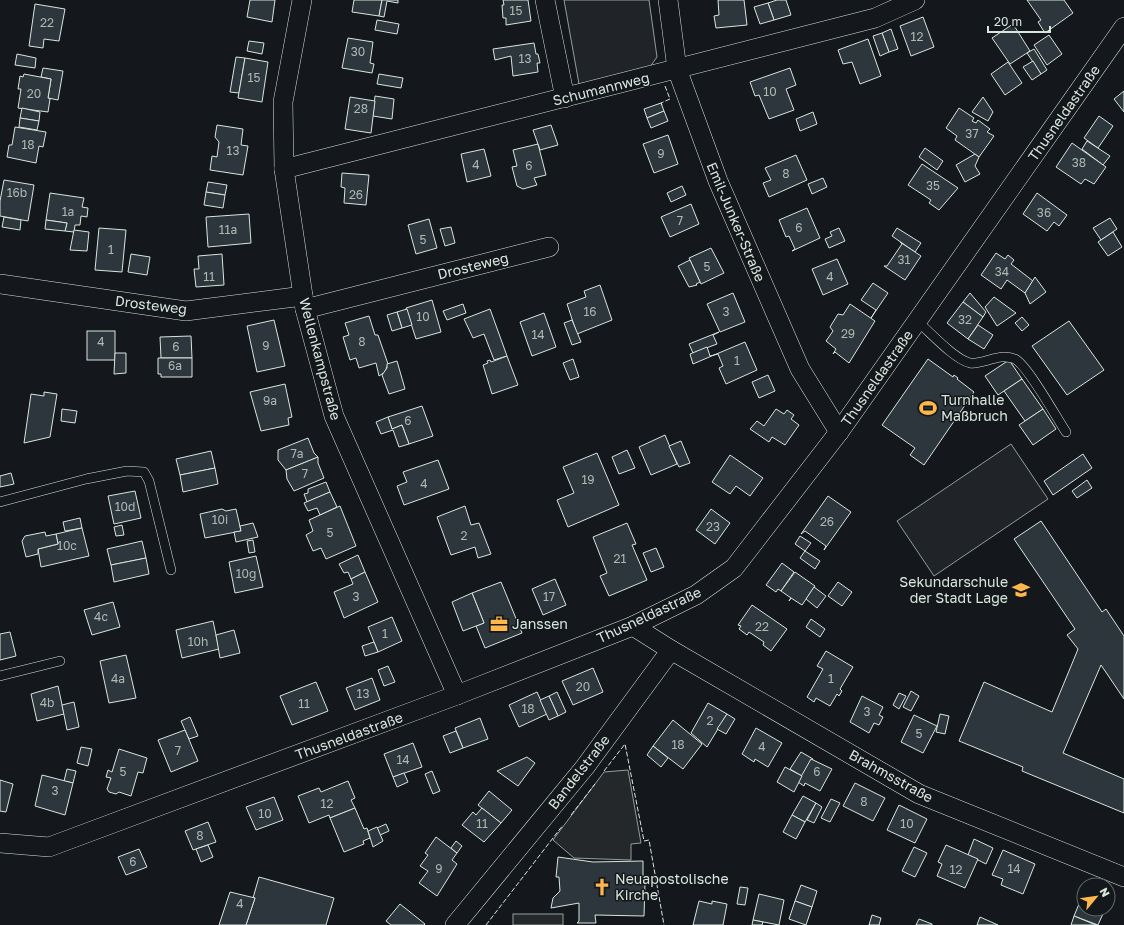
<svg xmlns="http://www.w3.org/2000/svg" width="1124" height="925" viewBox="0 0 1124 925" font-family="'Golos Text',sans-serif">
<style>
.green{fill:#202428;stroke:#939e99}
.parking{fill:#24282b;stroke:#939e99}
.building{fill:#2c363c;stroke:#d8e6dc}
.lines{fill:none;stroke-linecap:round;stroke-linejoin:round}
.service-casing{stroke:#d8e6dc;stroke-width:10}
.minor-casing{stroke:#d8e6dc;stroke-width:20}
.service{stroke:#14181c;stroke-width:9}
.minor{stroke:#14181c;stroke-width:19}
.fence{stroke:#d8e6dc;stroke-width:1;stroke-dasharray:5 2;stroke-linecap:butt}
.labels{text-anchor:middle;stroke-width:3;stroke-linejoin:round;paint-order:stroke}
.number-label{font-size:12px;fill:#adbab4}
.street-label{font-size:14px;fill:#d8e6dc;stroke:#14181c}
.poi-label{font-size:14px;fill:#d8e6dc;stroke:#14181c;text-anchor:start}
</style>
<rect width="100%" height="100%" fill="#14181c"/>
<g class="green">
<path d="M564,0H649L657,57L647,71L579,84Z"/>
<path d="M1011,444L1048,499L934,576L897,521Z"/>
</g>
<g class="parking">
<path d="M628,770L641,843L631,844V860L574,858L553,840L604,772Z"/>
<rect x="513" y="914" width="50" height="11"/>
</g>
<g class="building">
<path d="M250,0H275L272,22L247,17Z"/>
<path d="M354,0H382L379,16L352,12Z"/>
<path d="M382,0H398V3L387,1L384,17L379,16Z"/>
<path d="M503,0H528L531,21L506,25V18H503L502,5H504Z"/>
<path d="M718,0H744L747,25L716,28L714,16L719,15Z"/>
<path d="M777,0H786L791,15L774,20L768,3Z"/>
<path d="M1027,0H1064L1073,13L1045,33L1038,22L1041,20Z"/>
<path d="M768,3L774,20L760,24L754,7Z"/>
<path d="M35,4L65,9L59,41L44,39L43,48L29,46Z"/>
<path d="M923,17L934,47L911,56L900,26Z"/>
<path d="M377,20L399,24L397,34L375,30Z"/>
<path d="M1013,24L1030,51L1010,64L992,38Z"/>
<path d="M891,29L898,49L889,52L882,33Z"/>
<path d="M882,33L889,52L880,56L873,36Z"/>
<path d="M1049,35L1062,54L1047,65L1034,45Z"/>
<path d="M348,38L373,42L370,63L374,64L372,73L342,68Z"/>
<path d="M868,39L881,76L860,84L852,62L843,64L838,50Z"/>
<path d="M249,41L264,43L262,54L247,51Z"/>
<path d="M534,43L536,54H538L540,63H537L538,72L513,76L511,56L495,60L493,49Z"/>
<path d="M1034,49L1047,70L1041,74L1027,53Z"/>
<path d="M17,54L36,58L35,68L15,65Z"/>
<path d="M236,57L245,58L239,93L230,92Z"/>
<path d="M245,58L268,62L262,102L238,98Z"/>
<path d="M1033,61L1041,74L1032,80L1023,67Z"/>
<path d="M1008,62L1022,83L1005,95L991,74Z"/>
<path d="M43,68L63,71L58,100L48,98L51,79L41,77Z"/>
<path d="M790,68L796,85L786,89L794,110L769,119L759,95L755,96L750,82Z"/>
<path d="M24,74L51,79L48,98L50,99L48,112L18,108L21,89H18L20,76L23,77Z"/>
<path d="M379,74L403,78L401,88L377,84Z"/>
<path d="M1124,91V112L1114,99Z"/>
<path d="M375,96L394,99L392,119L373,116Z"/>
<path d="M350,97L375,101L371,133L345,129Z"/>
<path d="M983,97L993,112L988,121L972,112Z"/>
<path d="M661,103L664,111L647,118L644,109Z"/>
<path d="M22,108L40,112L39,121L20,118Z"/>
<path d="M959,108L974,118L972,121L976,123L978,120L990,129L987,132L994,136L979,157L955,140L957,136L946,128Z"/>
<path d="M664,111L668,121L651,128L647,118Z"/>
<path d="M813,112L817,124L800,131L796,119Z"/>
<path d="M1099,116L1113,126L1098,148L1084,138Z"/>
<path d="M20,118L39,121L37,130L19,127Z"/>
<path d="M217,125L243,129L241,145L248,146L243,175L210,170L212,156L217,157L219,142L215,137Z"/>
<path d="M551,125L558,145L540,150L533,130Z"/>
<path d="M15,127L46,132L43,147L39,146L36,163L7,157L9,145H12Z"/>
<path d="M668,135L678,164L654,173L643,144Z"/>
<path d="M1087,141L1110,156L1103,165L1082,149Z"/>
<path d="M1072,143L1106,167L1094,184L1085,179L1081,184L1056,167Z"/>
<path d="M538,144L546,175L534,178L537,185L523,189L517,186L512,167L517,166L513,150Z"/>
<path d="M925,148L943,161L937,170L919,157Z"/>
<path d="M484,149L491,176L467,182L461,154Z"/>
<path d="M975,154L979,157L975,166L980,174L965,182L956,165Z"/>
<path d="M796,155L807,180L769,197L763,183L771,180L765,168Z"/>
<path d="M922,164L958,188L939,210L929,203L931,200L908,185Z"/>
<path d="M342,173L369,175L366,205L344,203L345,188L341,187Z"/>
<path d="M823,178L827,187L812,194L808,184Z"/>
<path d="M4,180L34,185L28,221L0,216V201Z"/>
<path d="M208,182L227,185L225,195L206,192Z"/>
<path d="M682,186L686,195L671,202L667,193Z"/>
<path d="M206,192L225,195L223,208L204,205Z"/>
<path d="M50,193L84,198L82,207L88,208L87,217L81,216L80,225H75L74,232L65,231L67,223L46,220Z"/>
<path d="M1037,193L1067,215L1059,226L1054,222L1047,231L1023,214Z"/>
<path d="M691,204L699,224L670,237L661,217Z"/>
<path d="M807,208L820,238L792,251L795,249L789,236L786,237L779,220Z"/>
<path d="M249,214L251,243L208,247L206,217Z"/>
<path d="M4,217L21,220L20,230L2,227Z"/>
<path d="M1110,218L1117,229L1101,240L1093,228Z"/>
<path d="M429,219L437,248L416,254L408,225Z"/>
<path d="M46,220L67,223L65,231L45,229Z"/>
<path d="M451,227L455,243L445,246L440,229Z"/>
<path d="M99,228L126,230L122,272L95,270Z"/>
<path d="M839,228L845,241L829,248L825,239L832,236L830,232Z"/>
<path d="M897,228L921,243L915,252L892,236Z"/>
<path d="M74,230L89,232L87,251L70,250Z"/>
<path d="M1113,232L1122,247L1108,256L1098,242Z"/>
<path d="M900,242L921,256L905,280L884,266H887L902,244Z"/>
<path d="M711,248L724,273L701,284L689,258Z"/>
<path d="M996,253L1005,259L1008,255L1014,260L1011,264L1033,281L1025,293L1007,280L1001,289L981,275Z"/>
<path d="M131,254L150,257L147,275L128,272Z"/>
<path d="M222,254L224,285L196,287L194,269H199L198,256Z"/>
<path d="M837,259L848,284L823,295L812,269Z"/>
<path d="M690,260L700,282L696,284L697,285L689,287L678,266Z"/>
<path d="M1035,277L1046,292L1030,304L1025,293Z"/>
<path d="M873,283L888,293L871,318L876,310L861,300Z"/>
<path d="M600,285L612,320L577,334L567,304L586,297L584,291Z"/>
<path d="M733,293L745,322L720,332L707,304Z"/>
<path d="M970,293L986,312L983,317L963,302Z"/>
<path d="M994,297L1016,313L997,326L985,307Z"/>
<path d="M432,300L441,332L416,339L406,308Z"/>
<path d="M963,302L983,317L968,339L947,323Z"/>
<path d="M463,304L466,313L447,320L443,311Z"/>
<path d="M850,304L875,321L849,363L835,352L833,354L836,349L826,341L833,331L830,327L838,314L843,315Z"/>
<path d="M407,309L412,325L402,328L397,312Z"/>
<path d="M490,309L507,356L494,360L484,334L473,338L464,319Z"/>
<path d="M397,312L402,328L392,331L387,315Z"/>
<path d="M544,313L556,347L532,356L520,322Z"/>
<path d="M369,316L375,335H378L388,364L385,372L379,376L376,363L359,368L356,358L350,360L343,337L349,335L345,323Z"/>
<path d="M1022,317L1029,325L1022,331L1015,323Z"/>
<path d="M274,320L285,366L257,372L247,326Z"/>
<path d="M572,320L581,342L572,345L564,323Z"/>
<path d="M1069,321L1104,370L1067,395L1032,346Z"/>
<path d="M978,325L993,335L984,349L968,339Z"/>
<rect x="87" y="331" width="28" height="29"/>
<path d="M719,332L713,335L717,344L693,353L689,344Z"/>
<path d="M191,336L192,358H161L160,337Z"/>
<path d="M745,342L757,370L726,384L719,368L723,366L718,354L714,355Z"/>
<path d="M707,347L710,356L714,355L693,364L690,354Z"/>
<path d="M115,353H126V373L114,374Z"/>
<path d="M507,356L518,385L492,394L483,365L488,363L487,361L490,360L491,362Z"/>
<path d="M158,358H192V377H161V374H158Z"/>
<path d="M573,359L579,377L570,380L563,363Z"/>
<path d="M928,359L953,377L954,375L958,378L957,379L974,392L924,465L910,455L915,448L882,425Z"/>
<path d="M1009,360L1022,379L998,395L985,376Z"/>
<path d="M397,361L405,389L389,394L382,375L387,368V364Z"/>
<path d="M768,375L775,391L759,398L752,382Z"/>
<path d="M1022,379L1043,409L1025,421L1004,391Z"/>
<path d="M285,384L292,417L288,418L289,425L261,431L250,392Z"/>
<path d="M44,392L57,394L50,437L24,443L31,394L44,396Z"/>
<path d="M422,406L433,436L409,444L402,425L392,429L388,417Z"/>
<path d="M62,409L77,411L75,423L61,421Z"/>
<path d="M776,409L784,414L787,410L794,415L791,419L799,425L785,445L772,437L769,442L750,429L757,421L764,426Z"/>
<path d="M1043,409L1056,429L1033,445L1019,425Z"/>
<path d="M388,417L392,429L402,425L409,444L399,447L393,430L381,434L376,422Z"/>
<path d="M665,435L677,464L651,475L639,447Z"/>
<path d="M308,438L314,453L318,457L286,470L278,460V450Z"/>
<path d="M681,441L690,463L679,467L669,446Z"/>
<path d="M627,450L635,468L619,474L612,457Z"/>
<path d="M211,451L215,468L180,475L176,459Z"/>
<path d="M597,453L619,505L568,527L557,500L574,493L563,467Z"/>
<path d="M1083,454L1092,468L1053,495L1044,481Z"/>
<path d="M730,455L763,478L750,496L736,486L730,494L712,482Z"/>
<path d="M318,457V463L324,478L294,491L287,479L286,470Z"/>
<path d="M438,460L449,489L404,505L397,486L407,482L403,472Z"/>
<path d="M215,468L218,484L183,492L180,475Z"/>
<path d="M11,473L14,484L0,487V476Z"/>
<path d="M1087,480L1092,488L1077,498L1072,491Z"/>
<path d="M326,482L330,492L307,502L304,494L308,493V489Z"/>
<path d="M135,491L141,518L114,524L108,496Z"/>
<path d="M330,492L337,507L320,515L317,508L308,511L304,503Z"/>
<path d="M828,496L851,512L824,550L826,546L805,531L801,534Z"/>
<path d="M340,506L356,546L326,559L321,548L313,551L306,535L313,531L309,520Z"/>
<path d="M465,506L471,525L479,523L491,554L478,558L475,547L451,555L437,517Z"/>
<path d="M222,509L226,511L236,509L241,531L205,538L200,514Z"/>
<path d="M711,509L730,523L715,544L696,530Z"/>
<path d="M80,518L82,528L65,531L63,522Z"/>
<path d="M1041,521L1102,612L1106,609L1124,636V699L1101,665L1063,753L1124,779V813L1022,771L1023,767L959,741L984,682L1052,712L1076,654L1078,649L1067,635L1075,629L1014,539Z"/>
<path d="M253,523L258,537L236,542L234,532L241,531L240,526Z"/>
<path d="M627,523L636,544L632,545L647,580L609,596L600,576L607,573L593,537Z"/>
<path d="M122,525L124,535L116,536L114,527Z"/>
<path d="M82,528L89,556L41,567L38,549L58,544L56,534Z"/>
<path d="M45,532L46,536L56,534L58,544L38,549V554L26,557L22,541L25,536Z"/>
<path d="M800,536L811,543L805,551L795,544Z"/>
<path d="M253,540L255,552L249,553L247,541Z"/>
<path d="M142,541L146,558L111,565L107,549Z"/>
<path d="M656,548L664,567L651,572L643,553Z"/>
<path d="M805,551L820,561L815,569L800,558Z"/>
<path d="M358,555L365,572L351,579L348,572L344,573L339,564Z"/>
<path d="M256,556L263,587L235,593L229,562Z"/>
<path d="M146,558L149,574L114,582L111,565Z"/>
<path d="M782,563L794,572L781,591L778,589L776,592L766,585Z"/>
<path d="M365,572L378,602L344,618L334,592L353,584L351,579Z"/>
<path d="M795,572L815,586L802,605L791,598L789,601L791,598L781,591Z"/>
<path d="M555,579L566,605L543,615L532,589Z"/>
<path d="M501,582L522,633L485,648L476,626L484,623L472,593Z"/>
<path d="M838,582L852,592L842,606L828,596Z"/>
<path d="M814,587L826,596L817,608L806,599Z"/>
<path d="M472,593L484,623L463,631L452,602Z"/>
<path d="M113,602L120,627L92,635L84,610Z"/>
<path d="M752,605L787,629L771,651L763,645L764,642L749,632L747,635L739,629L741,626L738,625Z"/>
<path d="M392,617L402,641L378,652L368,627Z"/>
<path d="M811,619L825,629L820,637L806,627Z"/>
<path d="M213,621L219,649L182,658L176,630Z"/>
<path d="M234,630L240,653L220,658L216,635Z"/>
<path d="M10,632L16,656L0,660V634Z"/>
<path d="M374,642L378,652L365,656L362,646Z"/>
<path d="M826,651L853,667L840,689L842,691L839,696L837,694L830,706L816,698L814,702L807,697L823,669L817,666Z"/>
<path d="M126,655L136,698L109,703L100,661Z"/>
<path d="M388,666L395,682L384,686L378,670Z"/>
<path d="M593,668L603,692L573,705L562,681Z"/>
<path d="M372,678L380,700L355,710L346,688Z"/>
<path d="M316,682L328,711L292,725L280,696Z"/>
<path d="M58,686L64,714L37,721L31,694Z"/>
<path d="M911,691L919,696L911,711L903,707Z"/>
<path d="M537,692L547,714L519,727L509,705Z"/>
<path d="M557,692L566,712L558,716L549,696Z"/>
<path d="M899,693L906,696L899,709L893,705Z"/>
<path d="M549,696L558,716L549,720L540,700Z"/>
<path d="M862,696L883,707L879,715L883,717L879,725L874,723L869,733L850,722Z"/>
<path d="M74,702L79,727L67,730L62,705Z"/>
<path d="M708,703L727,714L707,747L691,733Z"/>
<path d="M727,714L735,719L726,734L717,729Z"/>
<path d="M940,714L949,716L945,734L936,732Z"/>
<path d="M914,715L937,726L923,753L901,742Z"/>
<path d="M190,717L198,736L189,739L181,721Z"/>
<path d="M480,718L488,739L463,748L455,728Z"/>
<path d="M673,720L702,744L683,769L653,746Z"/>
<path d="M756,728L782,743L768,767L755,759L754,762L742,754Z"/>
<path d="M185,730L198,761L171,772L158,740Z"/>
<path d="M456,731L463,748L450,753L443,736Z"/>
<path d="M413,743L422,767L393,777L384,754Z"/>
<path d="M653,746L668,758L661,767L647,755Z"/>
<path d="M81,747L92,749L88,766L77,763Z"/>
<path d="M119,749L147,758L143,773L138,772L131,796L119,792L116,794L109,792L107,789L111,778L106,777L108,770L112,772Z"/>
<path d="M801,752L813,759L802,776L790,769Z"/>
<path d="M527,757L535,763L518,786L497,771Z"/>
<path d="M811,759L832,769L820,791L805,783L804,786L798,782Z"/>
<path d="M785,767L802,776L794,792L777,782Z"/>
<path d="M67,769L76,771L73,783L64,781Z"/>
<path d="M432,771L440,791L433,794L425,774Z"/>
<path d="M404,773L408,782L397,787L393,777Z"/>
<path d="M42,775L73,783L65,815L35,806Z"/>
<path d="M0,780L13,784L6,812L0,811Z"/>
<path d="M348,781L355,798L351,800L355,808L330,818L329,815L309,823L298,796L319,788L321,792Z"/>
<path d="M855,783L885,798L873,821L843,806Z"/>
<path d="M489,791L512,810L501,823L478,805Z"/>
<path d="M803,796L816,803L805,822L792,815Z"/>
<path d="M274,797L283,820L256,830L246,807Z"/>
<path d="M831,799L840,803L830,822L821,818Z"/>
<path d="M816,803L822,807L814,823L807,820Z"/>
<path d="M899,805L927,819L915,843L887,830Z"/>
<path d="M355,808L364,829L367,828L370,838L363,841L364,844L344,852L330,818Z"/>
<path d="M482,808L501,823L484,842L462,825L473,812L476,815Z"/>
<path d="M792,815L805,822L796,839L783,832Z"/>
<path d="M208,822L216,842L193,850L185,831Z"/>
<path d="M386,824L389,831L380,835L377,828Z"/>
<path d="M377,827L383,841L373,847L368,831Z"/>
<path d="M436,837L457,853L452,860L457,864L437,896L419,883L428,871L420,866L428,855L425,853Z"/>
<path d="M974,839L993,848L986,864L968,855Z"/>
<path d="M456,841L462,846L457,853L451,848Z"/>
<path d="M208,845L213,857L201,862L196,849Z"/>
<path d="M946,845L978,859L965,888L937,876L942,864L938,862Z"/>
<path d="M914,847L927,853L915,877L902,871Z"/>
<path d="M139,849L147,867L126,875L118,857Z"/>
<path d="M1003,850L1035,864L1023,894L1001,885L1003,879L992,875Z"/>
<path d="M558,857L593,862L643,861V878L645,884L644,916L595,915L596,923H577L579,921V903L551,908L553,898L560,891L559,877H556Z"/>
<path d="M259,877L334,898L326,925H246L255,898H253Z"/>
<path d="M801,885L817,891L812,907L795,901Z"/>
<path d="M740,887L748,888L745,905L737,904Z"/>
<path d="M230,892L255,898L246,925H219Z"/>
<path d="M1084,892V909H1105L1098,925L1074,916Z"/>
<path d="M759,894L784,900L779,925L753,920Z"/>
<path d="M699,901L712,904V901L727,904L723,925H693Z"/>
<path d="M795,901L812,907L806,925L789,919Z"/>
<path d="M400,904L425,924L424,925H391L386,921Z"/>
<path d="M872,915L881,918L879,925H869Z"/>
<path d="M1074,916L1096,925H1071Z"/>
<path d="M980,917L998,925H977Z"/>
<path d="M919,919L932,924V925H916Z"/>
<path d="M753,920L763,922L762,925H752Z"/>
</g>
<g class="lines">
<g class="service-casing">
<g id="service">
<path d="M917,321C930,332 954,359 970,363C983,365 1000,352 1015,359C1028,366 1056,417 1066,432"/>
<path d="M0,502L86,479L127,471L144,472L149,481L171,570"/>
<path d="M0,676L60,661"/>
</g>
</g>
<g class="minor-casing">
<g id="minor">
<path d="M302,0L283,102L284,169L305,309L334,416L457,695"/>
<path d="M545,0L565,98"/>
<path d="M668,0L677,69L718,181L800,369L839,432"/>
<path d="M284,169L875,18L915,0"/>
<path d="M0,284L186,311L303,296"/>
<path d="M305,309L549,247"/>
<path d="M671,650L919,794L1124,877"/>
<path d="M0,843L49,847L457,695L633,626L696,595L734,568L839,432L1124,27"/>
<path d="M455,925L585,767L671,650L633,626"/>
</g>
</g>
<use href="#service" class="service"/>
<use href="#minor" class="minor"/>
<g class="fence">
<path d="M662,105L661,103L670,99L665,86"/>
<path d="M604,771L625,744L644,841L649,840L664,925"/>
<path d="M571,815L595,784"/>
<path d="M486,925L563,825"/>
</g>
</g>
<defs>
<g id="stadium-bare" transform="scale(1.38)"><path d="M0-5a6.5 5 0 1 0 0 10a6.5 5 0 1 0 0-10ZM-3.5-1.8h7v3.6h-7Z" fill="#ffb74d" stroke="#14181c" stroke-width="2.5" paint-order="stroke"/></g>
<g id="school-bare" transform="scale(1.38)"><path d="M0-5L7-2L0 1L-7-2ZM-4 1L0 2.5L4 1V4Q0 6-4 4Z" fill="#ffb74d" stroke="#14181c" stroke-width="2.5" paint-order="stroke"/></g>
<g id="office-bare" transform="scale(1.38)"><path d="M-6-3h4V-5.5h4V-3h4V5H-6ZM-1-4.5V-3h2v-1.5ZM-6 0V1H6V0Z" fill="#ffb74d" stroke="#14181c" stroke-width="2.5" paint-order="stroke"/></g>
<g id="church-bare" transform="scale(1.38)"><path d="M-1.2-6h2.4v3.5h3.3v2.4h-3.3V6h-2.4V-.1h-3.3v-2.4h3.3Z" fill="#ffb74d" stroke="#14181c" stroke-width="2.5" paint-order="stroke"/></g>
</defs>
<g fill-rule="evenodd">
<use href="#stadium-bare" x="928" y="408"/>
<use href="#school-bare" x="1021" y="590"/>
<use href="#office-bare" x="499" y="624"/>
<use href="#church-bare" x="602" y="887"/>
</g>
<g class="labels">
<g class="number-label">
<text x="516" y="15">15</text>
<text x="47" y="27">22</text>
<text x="917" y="41">12</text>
<text x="358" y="56">30</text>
<text x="525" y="63">13</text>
<text x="254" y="82">15</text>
<text x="770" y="96">10</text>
<text x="34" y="98">20</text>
<text x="361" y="113">28</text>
<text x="972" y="138">37</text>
<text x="28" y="149">18</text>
<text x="233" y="155">13</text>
<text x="661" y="158">9</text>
<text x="1079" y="167">38</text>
<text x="476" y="169">4</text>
<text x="529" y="170">6</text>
<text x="786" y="178">8</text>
<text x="933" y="190">35</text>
<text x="17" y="197">16b</text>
<text x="356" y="199">26</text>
<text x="68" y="216">1a</text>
<text x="1044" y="217">36</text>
<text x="680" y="225">7</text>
<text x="799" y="232">6</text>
<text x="228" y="234">11a</text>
<text x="423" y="244">5</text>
<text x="111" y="254">1</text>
<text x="904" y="264">31</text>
<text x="707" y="271">5</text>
<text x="1002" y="276">34</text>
<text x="209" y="281">11</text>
<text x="830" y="281">4</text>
<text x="590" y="316">16</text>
<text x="726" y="316">3</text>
<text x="423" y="321">10</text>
<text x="965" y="324">32</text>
<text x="848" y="338">29</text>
<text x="538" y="339">14</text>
<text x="101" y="346">4</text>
<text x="362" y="346">8</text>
<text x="266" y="350">9</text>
<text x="176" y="351">6</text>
<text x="737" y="365">1</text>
<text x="175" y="370">6a</text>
<text x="270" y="405">9a</text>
<text x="408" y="425">6</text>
<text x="297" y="458">7a</text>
<text x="305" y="478">7</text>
<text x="588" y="484">19</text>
<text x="424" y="488">4</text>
<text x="125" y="511">10d</text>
<text x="220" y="524">10i</text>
<text x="827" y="526">26</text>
<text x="713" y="531">23</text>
<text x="330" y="537">5</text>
<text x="464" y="540">2</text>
<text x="67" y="550">10c</text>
<text x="620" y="563">21</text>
<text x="246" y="578">10g</text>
<text x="356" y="601">3</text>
<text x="549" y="601">17</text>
<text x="101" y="621">4c</text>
<text x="762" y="631">22</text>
<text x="385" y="638">1</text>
<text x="198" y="646">10h</text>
<text x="118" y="683">4a</text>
<text x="831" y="683">1</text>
<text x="583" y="691">20</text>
<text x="363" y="698">13</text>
<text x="47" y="707">4b</text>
<text x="304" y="708">11</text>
<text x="528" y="713">18</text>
<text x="867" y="716">3</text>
<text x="710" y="725">2</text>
<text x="919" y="738">5</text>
<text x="678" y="749">18</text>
<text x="762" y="751">4</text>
<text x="178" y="755">7</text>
<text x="403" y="764">14</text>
<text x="123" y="776">5</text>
<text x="817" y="776">6</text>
<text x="55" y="795">3</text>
<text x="864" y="806">8</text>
<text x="327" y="808">12</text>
<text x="265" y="818">10</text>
<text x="482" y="828">11</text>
<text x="907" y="828">10</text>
<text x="200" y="840">8</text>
<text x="133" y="866">6</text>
<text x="439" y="873">9</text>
<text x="1014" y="873">14</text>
<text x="956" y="874">12</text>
<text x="240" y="908">4</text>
</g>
<g class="street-label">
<text transform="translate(601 89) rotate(-14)" y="5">Schumannweg</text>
<text transform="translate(1064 113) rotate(-55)" y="5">Thusneldastraße</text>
<text transform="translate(736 222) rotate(67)" y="5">Emil-Junker-Straße</text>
<text transform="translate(473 266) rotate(-14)" y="5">Drosteweg</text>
<text transform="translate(151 305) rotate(7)" y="5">Drosteweg</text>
<text transform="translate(320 359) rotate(75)" y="5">Wellenkampstraße</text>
<text transform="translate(877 378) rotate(-55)" y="5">Thusneldastraße</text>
<text transform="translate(649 615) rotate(-25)" y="5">Thusneldastraße</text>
<text transform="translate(349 736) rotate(-20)" y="5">Thusneldastraße</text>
<text transform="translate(579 772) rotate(-52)" y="5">Bandelstraße</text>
<text transform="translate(891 776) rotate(29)" y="5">Brahmsstraße</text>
</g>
<g class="poi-label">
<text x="941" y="405">Turnhalle<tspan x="941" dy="16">Maßbruch</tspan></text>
<text x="1008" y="587" text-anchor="end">Sekundarschule<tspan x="1008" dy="16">der Stadt Lage</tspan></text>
<text x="512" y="629">Janssen</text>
<text x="615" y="884">Neuapostolische<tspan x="615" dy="16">Kirche</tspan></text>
</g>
</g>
<g transform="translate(1096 897) rotate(61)"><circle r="19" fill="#14181c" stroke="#626a69"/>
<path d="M0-3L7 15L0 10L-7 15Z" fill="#ffb74d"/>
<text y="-6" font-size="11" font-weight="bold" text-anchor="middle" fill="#d8e6dc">N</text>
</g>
<path d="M988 26v6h62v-6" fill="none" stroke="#d8e6dc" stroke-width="2"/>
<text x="994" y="26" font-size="12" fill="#d8e6dc" stroke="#14181c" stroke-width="3" paint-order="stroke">20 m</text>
</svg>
